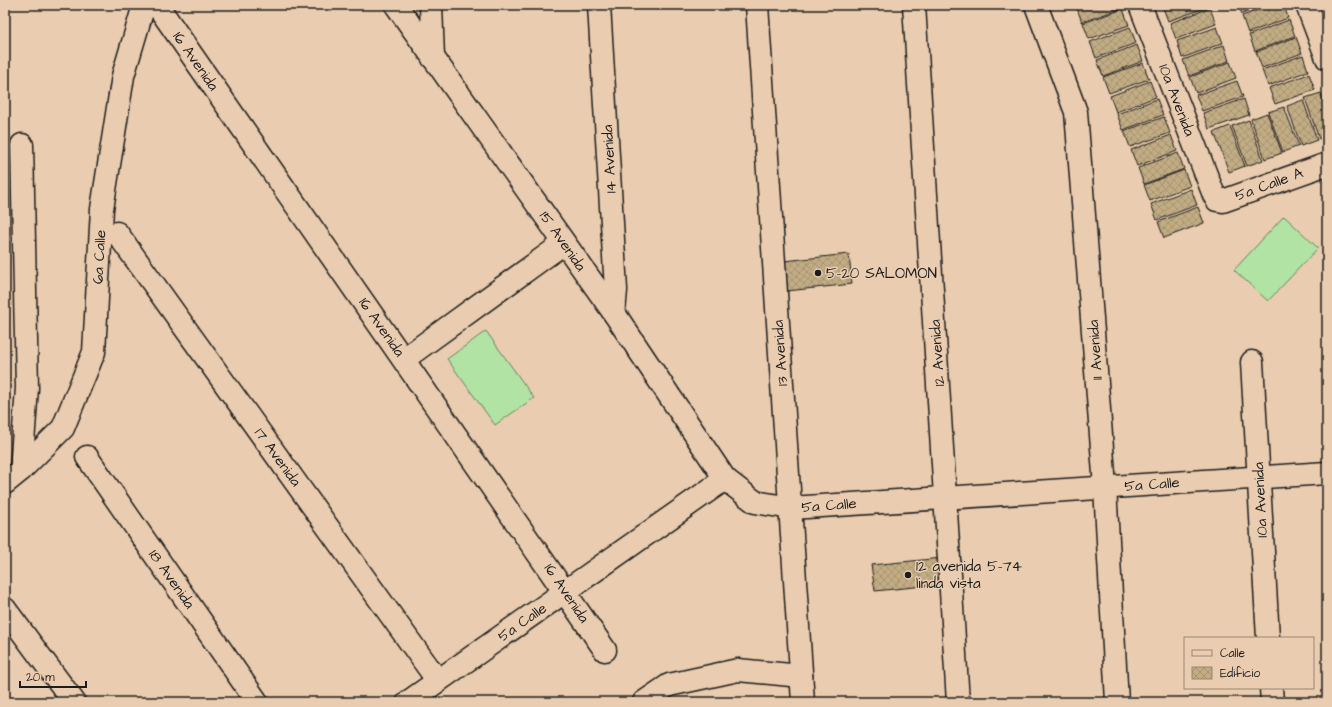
<svg xmlns="http://www.w3.org/2000/svg" width="1332" height="707" viewBox="0 0 1332 707" font-family="'Architects Daughter',sans-serif">
<style>
.pitch{fill:#b0e3a4;stroke:#668060}
.building{fill:url(#building-cross-hatch);stroke:#1c1c1c}
.lines{fill:none;stroke-linecap:round;stroke-linejoin:round}
.minor-casing{stroke:#1c1c1c;stroke-width:25}
.minor{stroke:#eacdb0;stroke-width:22}
.poi-dot{fill:#1c1c1c;stroke:#eacdb0;stroke-width:1.5}
.labels{text-anchor:middle;stroke-width:3;stroke-linejoin:round;paint-order:stroke}
.street-label{font-size:15px;fill:#1c1c1c;stroke:#eacdb0}
.poi-label{font-size:15px;fill:#1c1c1c;stroke:#eacdb0;text-anchor:start}
</style>
<defs>
<pattern id="building-cross-hatch" width="8" height="8" patternUnits="userSpaceOnUse"><rect width="8" height="8" fill="#c2ac84"/><path d="M0 0l8 8M0 8l8-8" fill="none" stroke="#a69371"/></pattern>
</defs>
<rect width="100%" height="100%" fill="#eacdb0"/>
<filter id="ink" filterUnits="userSpaceOnUse"><feTurbulence type="fractalNoise" baseFrequency=".025" numOctaves="2"/><feDisplacementMap in="SourceGraphic" scale="8" xChannelSelector="R" yChannelSelector="G"/><feConvolveMatrix kernelMatrix="1 2 1 2 8 2 1 2 1" color-interpolation-filters="sRGB"/></filter>
<g filter="url(#ink)">
<g class="pitch">
<path d="M1284,216L1318,248L1268,301L1234,270Z"/>
<path d="M486,331L534,398L495,425L447,359Z"/>
</g>
<g class="building">
<path d="M1079,5H1122V8L1082,22L1076,6Z"/>
<path d="M1162,5H1208V7L1168,21Z"/>
<path d="M1238,5H1266L1242,14Z"/>
<path d="M1273,5H1284L1288,18L1248,33L1242,16Z"/>
<path d="M1210,8L1216,24L1176,39L1170,23Z"/>
<path d="M1123,9L1129,25L1089,39L1083,23Z"/>
<path d="M1289,20L1295,36L1255,51L1249,35Z"/>
<path d="M1130,27L1136,43L1096,58L1090,42Z"/>
<path d="M1217,27L1223,43L1182,58L1177,41Z"/>
<path d="M1296,37L1302,53L1262,68L1256,52Z"/>
<path d="M1137,45L1143,61L1103,76L1097,60Z"/>
<path d="M1224,45L1229,61L1189,76L1183,60Z"/>
<path d="M1303,55L1308,71L1268,86L1262,70Z"/>
<path d="M1230,62L1236,78L1196,93L1190,77Z"/>
<path d="M1143,63L1149,79L1109,93L1103,77Z"/>
<path d="M1309,74L1315,90L1275,104L1269,88Z"/>
<path d="M1150,81L1156,97L1116,112L1110,96Z"/>
<path d="M1237,81L1243,97L1202,111L1196,95Z"/>
<path d="M1321,93L1327,110V136L1319,139L1305,98Z"/>
<path d="M1157,99L1163,115L1123,130L1117,114Z"/>
<path d="M1244,99L1249,115L1209,129L1203,113Z"/>
<path d="M1303,100L1317,140L1301,146L1287,106Z"/>
<path d="M1284,107L1299,146L1283,152L1268,112Z"/>
<path d="M1267,113L1282,153L1265,159L1251,119Z"/>
<path d="M1164,117L1170,133L1130,147L1124,131Z"/>
<path d="M1249,120L1263,160L1247,166L1232,126Z"/>
<path d="M1230,126L1245,166L1229,172L1214,132Z"/>
<path d="M1171,135L1177,151L1137,166L1131,150Z"/>
<path d="M1178,153L1184,169L1144,184L1138,168Z"/>
<path d="M1184,170L1190,186L1150,201L1144,185Z"/>
<path d="M1191,189L1197,205L1157,220L1151,204Z"/>
<path d="M1198,207L1204,223L1164,238L1158,222Z"/>
<path d="M849,254L852,284L787,291L784,261Z"/>
<path d="M942,558L944,584L875,591L871,565Z"/>
</g>
<g class="lines">
<g class="minor-casing">
<g id="minor">
<path d="M157,5L605,650"/>
<path d="M396,5L614,313L725,479"/>
<path d="M431,5L433,58"/>
<path d="M599,5L616,290L614,313"/>
<path d="M757,5L803,702"/>
<path d="M914,5L958,702"/>
<path d="M1036,5L1076,112L1105,487L1117,702"/>
<path d="M1140,5L1214,195L1217,200L1223,201L1327,164"/>
<path d="M1307,5L1327,58"/>
<path d="M117,233L438,681"/>
<path d="M404,359L564,243"/>
<path d="M1252,362L1268,638"/>
<path d="M87,457L257,702"/>
<path d="M21,470L27,388L22,145"/>
<path d="M5,483L21,470L63,428L94,352L102,209L123,76L144,5"/>
<path d="M5,609L74,702"/>
<path d="M1271,688L1272,702"/>
<path d="M408,702L725,479L755,502L791,508L1327,473"/>
<path d="M644,702L669,685L738,670L801,676"/>
</g>
</g>
<use href="#minor" class="minor"/>
</g>
</g>
<g class="poi-dot">
<circle cx="818" cy="273" r="4"/>
<circle cx="908" cy="575" r="4"/>
</g>
<g class="labels">
<g class="street-label">
<text transform="translate(196 61) rotate(55)" y="5">16 Avenida</text>
<text transform="translate(1177 100) rotate(69)" y="5">10a Avenida</text>
<text transform="translate(609 159) rotate(-93)" y="5">14 Avenida</text>
<text transform="translate(1269 184) rotate(-20)" y="5">5a Calle A</text>
<text transform="translate(563 241) rotate(55)" y="5">15 Avenida</text>
<text transform="translate(99 257) rotate(-87)" y="5">6a Calle</text>
<text transform="translate(382 327) rotate(55)" y="5">16 Avenida</text>
<text transform="translate(1095 350) rotate(-94)" y="5">11 Avenida</text>
<text transform="translate(780 353) rotate(-94)" y="5">13 Avenida</text>
<text transform="translate(937 353) rotate(-94)" y="5">12 Avenida</text>
<text transform="translate(278 457) rotate(54)" y="5">17 Avenida</text>
<text transform="translate(1152 484) rotate(-4)" y="5">5a Calle</text>
<text transform="translate(1260 500) rotate(-93)" y="5">10a Avenida</text>
<text transform="translate(829 505) rotate(-4)" y="5">5a Calle</text>
<text transform="translate(172 579) rotate(55)" y="5">18 Avenida</text>
<text transform="translate(567 593) rotate(56)" y="5">16 Avenida</text>
<text transform="translate(522 622) rotate(-35)" y="5">5a Calle</text>
</g>
<g class="poi-label">
<text x="826" y="278">5-20 SALOMON</text>
<text x="916" y="571">12 avenida 5-74<tspan x="916" dy="17">linda vista</tspan></text>
</g>
</g>
<rect width="1332" height="707" fill="none" stroke="#eacdb0" stroke-width="20"/>
<rect x="10" y="10" width="1312" height="687" fill="none" stroke="#1c1c1c" stroke-width="1.5" filter="url(#ink)"/>
<rect x="1184" y="637" width="130" height="52" fill="#eacdb0" stroke="#988675"/>
<rect x="1192" y="650" width="20" height="6" fill="#eacdb0" stroke="#988675"/>
<text x="1220" y="657" font-size="12" fill="#1c1c1c">Calle</text>
<rect x="1192" y="667" width="20" height="12" fill="url(#building-cross-hatch)" stroke="#988675"/>
<text x="1220" y="677" font-size="12" fill="#1c1c1c">Edificio</text>
<path d="M20 681v6h66v-6" fill="none" stroke="#1c1c1c" stroke-width="2"/>
<text x="26" y="681" font-size="12" fill="#1c1c1c" stroke="#eacdb0" stroke-width="3" paint-order="stroke">20 m</text>
</svg>
